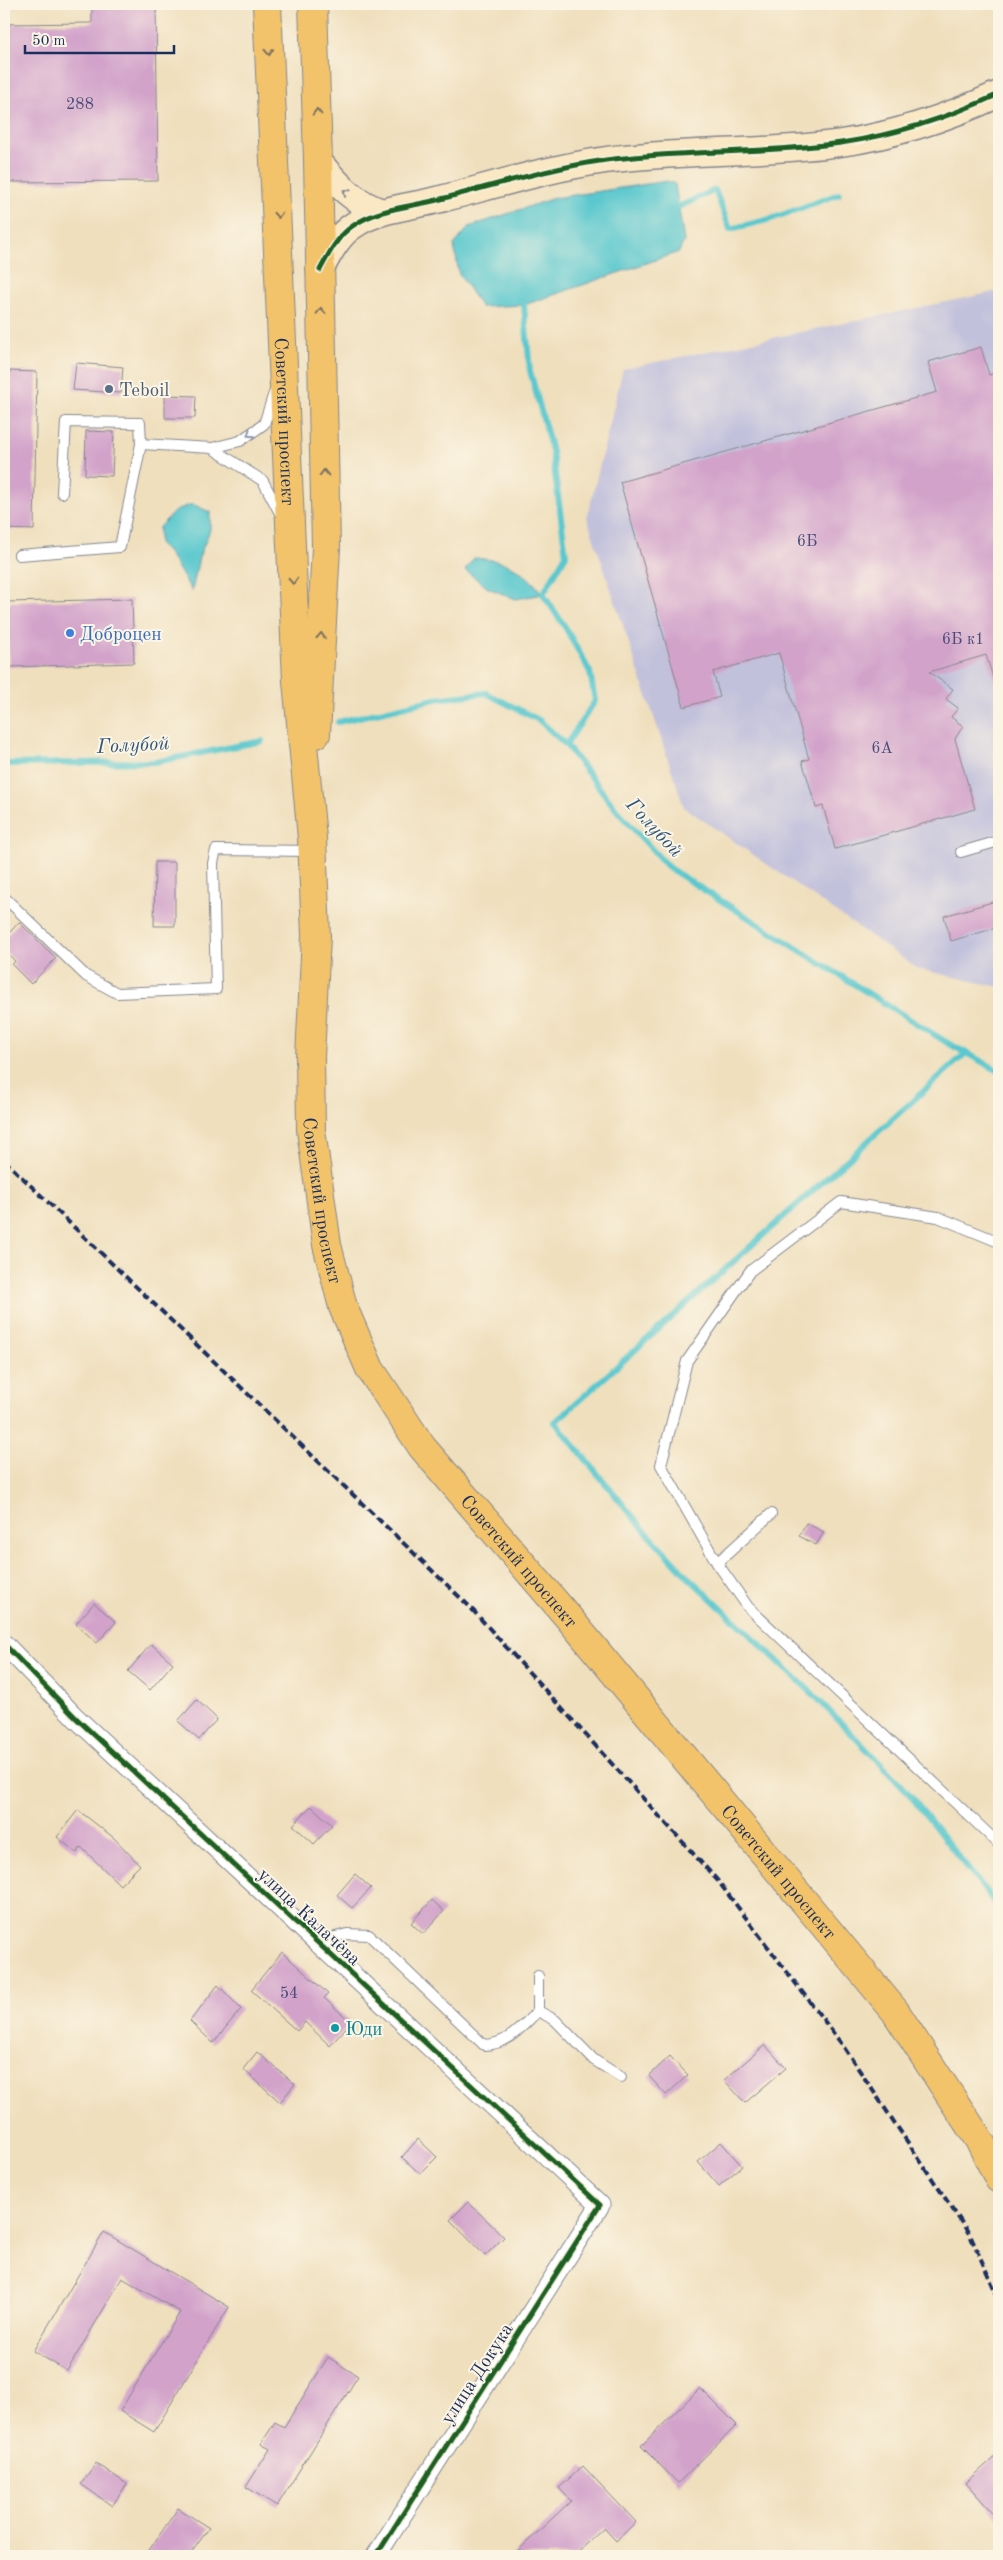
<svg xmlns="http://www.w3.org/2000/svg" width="1003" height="2560" viewBox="0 0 1003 2560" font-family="'Old Standard TT',serif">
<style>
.industrial{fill:#c2c1dc}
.water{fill:#5ac8ce;stroke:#3a7c96}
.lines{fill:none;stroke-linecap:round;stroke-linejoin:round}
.stream{stroke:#5ac8ce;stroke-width:6}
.building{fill:#d2a2ca}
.lane-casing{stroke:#85878e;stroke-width:12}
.street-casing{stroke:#85878e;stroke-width:21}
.secondary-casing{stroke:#85878e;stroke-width:29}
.primary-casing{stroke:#85878e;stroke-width:30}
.lane{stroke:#fff;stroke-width:10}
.street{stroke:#fff;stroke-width:19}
.secondary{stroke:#fae7c3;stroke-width:26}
.primary{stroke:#f2c36a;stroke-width:28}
.rail{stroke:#1b2f5e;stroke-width:4;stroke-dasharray:8 4;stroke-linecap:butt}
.cycleway-casing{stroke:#fcf5e5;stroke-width:8}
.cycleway{stroke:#1b5e20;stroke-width:5}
.oneway{stroke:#7c7263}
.oneway2{stroke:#8a8b90}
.oneway3{stroke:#8d97ae}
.service-dot{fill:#5c6f8a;stroke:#fcf5e5;stroke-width:2}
.shop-dot{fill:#3f7fe0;stroke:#fcf5e5;stroke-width:2}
.culture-dot{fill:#0f9aa8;stroke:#fcf5e5;stroke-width:2}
.labels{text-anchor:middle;stroke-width:4;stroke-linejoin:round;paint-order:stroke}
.number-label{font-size:16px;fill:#494c79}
.service-label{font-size:19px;fill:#4e5e75;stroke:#fcf5e5;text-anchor:start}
.street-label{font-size:19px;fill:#1b2f5e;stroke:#fcf5e5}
.shop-label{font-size:19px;fill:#366cbe;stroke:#fcf5e5;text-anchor:start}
.culture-label{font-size:19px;fill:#0d838f;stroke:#fcf5e5;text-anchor:start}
.water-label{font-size:20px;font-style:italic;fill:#2b557a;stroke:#fcf5e5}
</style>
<rect width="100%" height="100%" fill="#fcf5e5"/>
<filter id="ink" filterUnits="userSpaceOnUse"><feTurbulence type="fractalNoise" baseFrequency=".02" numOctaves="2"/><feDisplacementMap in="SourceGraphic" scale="10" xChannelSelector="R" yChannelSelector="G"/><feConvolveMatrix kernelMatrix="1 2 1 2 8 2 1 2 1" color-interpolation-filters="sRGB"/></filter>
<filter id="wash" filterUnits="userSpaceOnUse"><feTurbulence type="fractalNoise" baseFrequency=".0096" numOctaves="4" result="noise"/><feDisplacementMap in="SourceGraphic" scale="20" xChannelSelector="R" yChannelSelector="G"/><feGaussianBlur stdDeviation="1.12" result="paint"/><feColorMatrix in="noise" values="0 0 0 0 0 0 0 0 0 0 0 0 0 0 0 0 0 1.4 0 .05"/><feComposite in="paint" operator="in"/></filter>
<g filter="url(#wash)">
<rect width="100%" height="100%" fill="#efdfbd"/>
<path class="industrial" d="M999,291V987L918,969L684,807L587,518L623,369Z"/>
<g class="water">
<path d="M667,181L675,184L684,241L679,252L524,305L481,307L459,274L454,245L469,227L554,198Z"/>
<path d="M192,504L210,512V530L199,557L192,591C181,575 174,557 159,543V527L175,511Z"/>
<path d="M474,558C507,560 522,568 543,594L516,599L488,588L465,570Z"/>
</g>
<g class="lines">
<g class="stream">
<path d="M678,207L715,190L730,229L771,219L839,194"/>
<path d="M524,305L530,371L552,451L566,555L543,594L565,627L590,672L595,701L566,745"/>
<path d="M338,722L435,699L486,693L539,720L566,745L619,813L669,868L946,1042L999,1071"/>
<path d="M4,764L155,762L262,741"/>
<path d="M966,1053L555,1422L639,1524L689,1578L813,1694L906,1790L999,1908"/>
</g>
</g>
<g id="blocks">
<g class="building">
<path d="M92,4H156L158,181L4,182V24L92,23Z"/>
<path d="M981,347L989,375L999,372V684H995L986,655L929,672L953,689L946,699L958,708L951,717L963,726L955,739L975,809L835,849L823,806L816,808L808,780L802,761L809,759L779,653L713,672L720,697L684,707L620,482L937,392L928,362Z"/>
<path d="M76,363L123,367L121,393L73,390Z"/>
<path d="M9,371L37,372L34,530L5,529Z"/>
<path d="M165,395L196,396L195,418H165Z"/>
<path d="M86,431L114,432L112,476L85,475Z"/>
<path d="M132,599L134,663L9,667L7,602Z"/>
<path d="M155,862H175V926H154Z"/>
<path d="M999,900V927L951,941L944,916Z"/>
<path d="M19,922L56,958L31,984L12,965L15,961L4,950V939Z"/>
<path d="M806,1523L824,1532L816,1545L799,1536Z"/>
<path d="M94,1603L116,1622L97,1643L76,1624Z"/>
<path d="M151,1644L173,1663L150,1690L128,1671Z"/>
<path d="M197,1700L217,1719L199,1740L178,1721Z"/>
<path d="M311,1806L332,1825L314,1844L293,1825Z"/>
<path d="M78,1810L114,1838L140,1865L120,1885L81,1847L77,1853L57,1837Z"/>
<path d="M355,1874L371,1888L352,1908L337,1895Z"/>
<path d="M432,1900L444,1911L423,1934L411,1923Z"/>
<path d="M282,1952L328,1994L324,1998L351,2022L330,2046L305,2022L297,2031L251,1990Z"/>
<path d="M218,1985L241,2009L213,2043L190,2021Z"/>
<path d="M765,2045L786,2068L745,2103L724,2080Z"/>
<path d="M257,2052L295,2084L280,2102L243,2069Z"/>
<path d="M670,2056L688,2075L666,2095L649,2076Z"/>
<path d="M418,2139L437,2157L420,2174L402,2157Z"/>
<path d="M721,2142L742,2166L719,2186L698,2162Z"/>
<path d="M468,2202L504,2237L485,2256L450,2220Z"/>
<path d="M104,2232L229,2307L154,2432L120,2411L180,2312L122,2278L67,2371L33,2351Z"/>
<path d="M328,2357L358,2376L277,2506L246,2487L270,2449L261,2444L275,2422L284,2427Z"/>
<path d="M700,2388L737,2425L678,2483L641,2446Z"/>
<path d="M999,2453V2520L966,2483Z"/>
<path d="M96,2463L127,2484L112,2506L81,2484Z"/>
<path d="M583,2466L636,2522L616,2541L604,2528L574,2556H512L571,2501L559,2488Z"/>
<path d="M178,2508L209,2528L189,2556H145Z"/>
</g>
</g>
</g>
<g filter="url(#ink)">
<use href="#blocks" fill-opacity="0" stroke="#85878e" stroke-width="1"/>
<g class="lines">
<g class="lane-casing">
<g id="lane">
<path d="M212,448L263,481L281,515"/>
<path d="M62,493L66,422L140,423L141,444L212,448L240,441L264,424L275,390"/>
<path d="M19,555L120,547L141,444"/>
<path d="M961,852L999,841"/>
<path d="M4,897L86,976L117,993L216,989L213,863L216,850L312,851"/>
<path d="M999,1242L938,1217L841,1202L750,1271L687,1361L661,1465L717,1563L748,1607L999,1844"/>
<path d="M717,1563L771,1514"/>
<path d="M316,1942L347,1934L369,1935L484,2045C509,2044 521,2027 538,2011V1976"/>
<path d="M538,2011L555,2020L594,2060L621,2077"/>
</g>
</g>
<g class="street-casing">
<path id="street" d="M4,1644L76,1718L600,2205L376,2556"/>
</g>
<g class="secondary-casing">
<g id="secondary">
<path d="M318,161C337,184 353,202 382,212"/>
<path d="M320,270C329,253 338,235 354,225C379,208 412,207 441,199C495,185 550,168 606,160C684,150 763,154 841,143C896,135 949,117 999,94"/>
</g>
</g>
<g class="primary-casing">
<g id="primary">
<path id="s1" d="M267,4L297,681L312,838L316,936L310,1057L311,1130L327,1245L343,1307L370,1369L422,1447L568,1617L895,2011L981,2143L999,2179"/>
<path d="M313,4L318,161L326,547L316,734"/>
</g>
</g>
<use href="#lane" class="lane"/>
<use href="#street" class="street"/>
<use href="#secondary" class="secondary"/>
<use href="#primary" class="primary"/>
<path class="rail" d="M4,1160L469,1606L718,1881L841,2043L970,2235L999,2299"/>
<g class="cycleway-casing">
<g id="cycleway">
<path d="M320,270C329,253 338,235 354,225C379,208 412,207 441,199C495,185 550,168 606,160C684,150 763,154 841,143C896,135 949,117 999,94"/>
<path d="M4,1644L76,1718L600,2205L376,2556"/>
</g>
</g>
<use href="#cycleway" class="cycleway"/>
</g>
<defs><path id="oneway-chevron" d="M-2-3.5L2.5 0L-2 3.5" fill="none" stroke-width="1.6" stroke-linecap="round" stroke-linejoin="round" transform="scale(1.25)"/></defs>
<g class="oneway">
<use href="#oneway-chevron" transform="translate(269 52) rotate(87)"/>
<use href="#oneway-chevron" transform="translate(317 112) rotate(-92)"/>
<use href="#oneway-chevron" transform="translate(278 215) rotate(87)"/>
<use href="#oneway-chevron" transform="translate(321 311) rotate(-91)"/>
<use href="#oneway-chevron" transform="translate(324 473) rotate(-91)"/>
<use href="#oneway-chevron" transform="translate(293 581) rotate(87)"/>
<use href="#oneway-chevron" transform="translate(321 636) rotate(-87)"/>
</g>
<use class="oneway2" href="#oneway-chevron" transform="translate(346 192) rotate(-140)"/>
<use class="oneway3" href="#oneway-chevron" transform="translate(250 434) rotate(145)"/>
</g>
<circle class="service-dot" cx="109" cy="389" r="5"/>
<circle class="shop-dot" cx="70" cy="633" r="5"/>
<circle class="culture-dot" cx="335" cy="2028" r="5"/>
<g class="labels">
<g class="number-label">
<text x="80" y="109">288</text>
<text x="807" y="546">6Б</text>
<text x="963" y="644">6Б к1</text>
<text x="882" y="753">6А</text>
<text x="289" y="1998">54</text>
</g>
<g class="service-label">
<text x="119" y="396">Teboil</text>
</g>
<g class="street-label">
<text dy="7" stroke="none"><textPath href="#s1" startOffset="418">Советский проспект</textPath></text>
<text dy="7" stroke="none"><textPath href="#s1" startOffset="1199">Советский проспект</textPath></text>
<text dy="7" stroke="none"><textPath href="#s1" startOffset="1619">Советский проспект</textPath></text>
<text dy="7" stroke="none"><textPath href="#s1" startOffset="2024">Советский проспект</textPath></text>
<text transform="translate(310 1916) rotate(43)" y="7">улица Калачёва</text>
<text transform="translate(476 2373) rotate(-57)" y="7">улица Докука</text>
</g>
<g class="shop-label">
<text x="80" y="640">Доброцен</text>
</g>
<g class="culture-label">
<text x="345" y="2035">Юди</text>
</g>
<g class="water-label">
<text transform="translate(133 744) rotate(-3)" y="7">Голубой</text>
<text transform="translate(655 827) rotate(47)" y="7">Голубой</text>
</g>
</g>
<rect width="1003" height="2560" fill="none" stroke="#fcf5e5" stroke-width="20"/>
<path d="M25 45v8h149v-8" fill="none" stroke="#1b2f5e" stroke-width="2.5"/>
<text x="32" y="45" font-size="15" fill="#1b2f5e" stroke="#fcf5e5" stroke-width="4" paint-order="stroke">50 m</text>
</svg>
